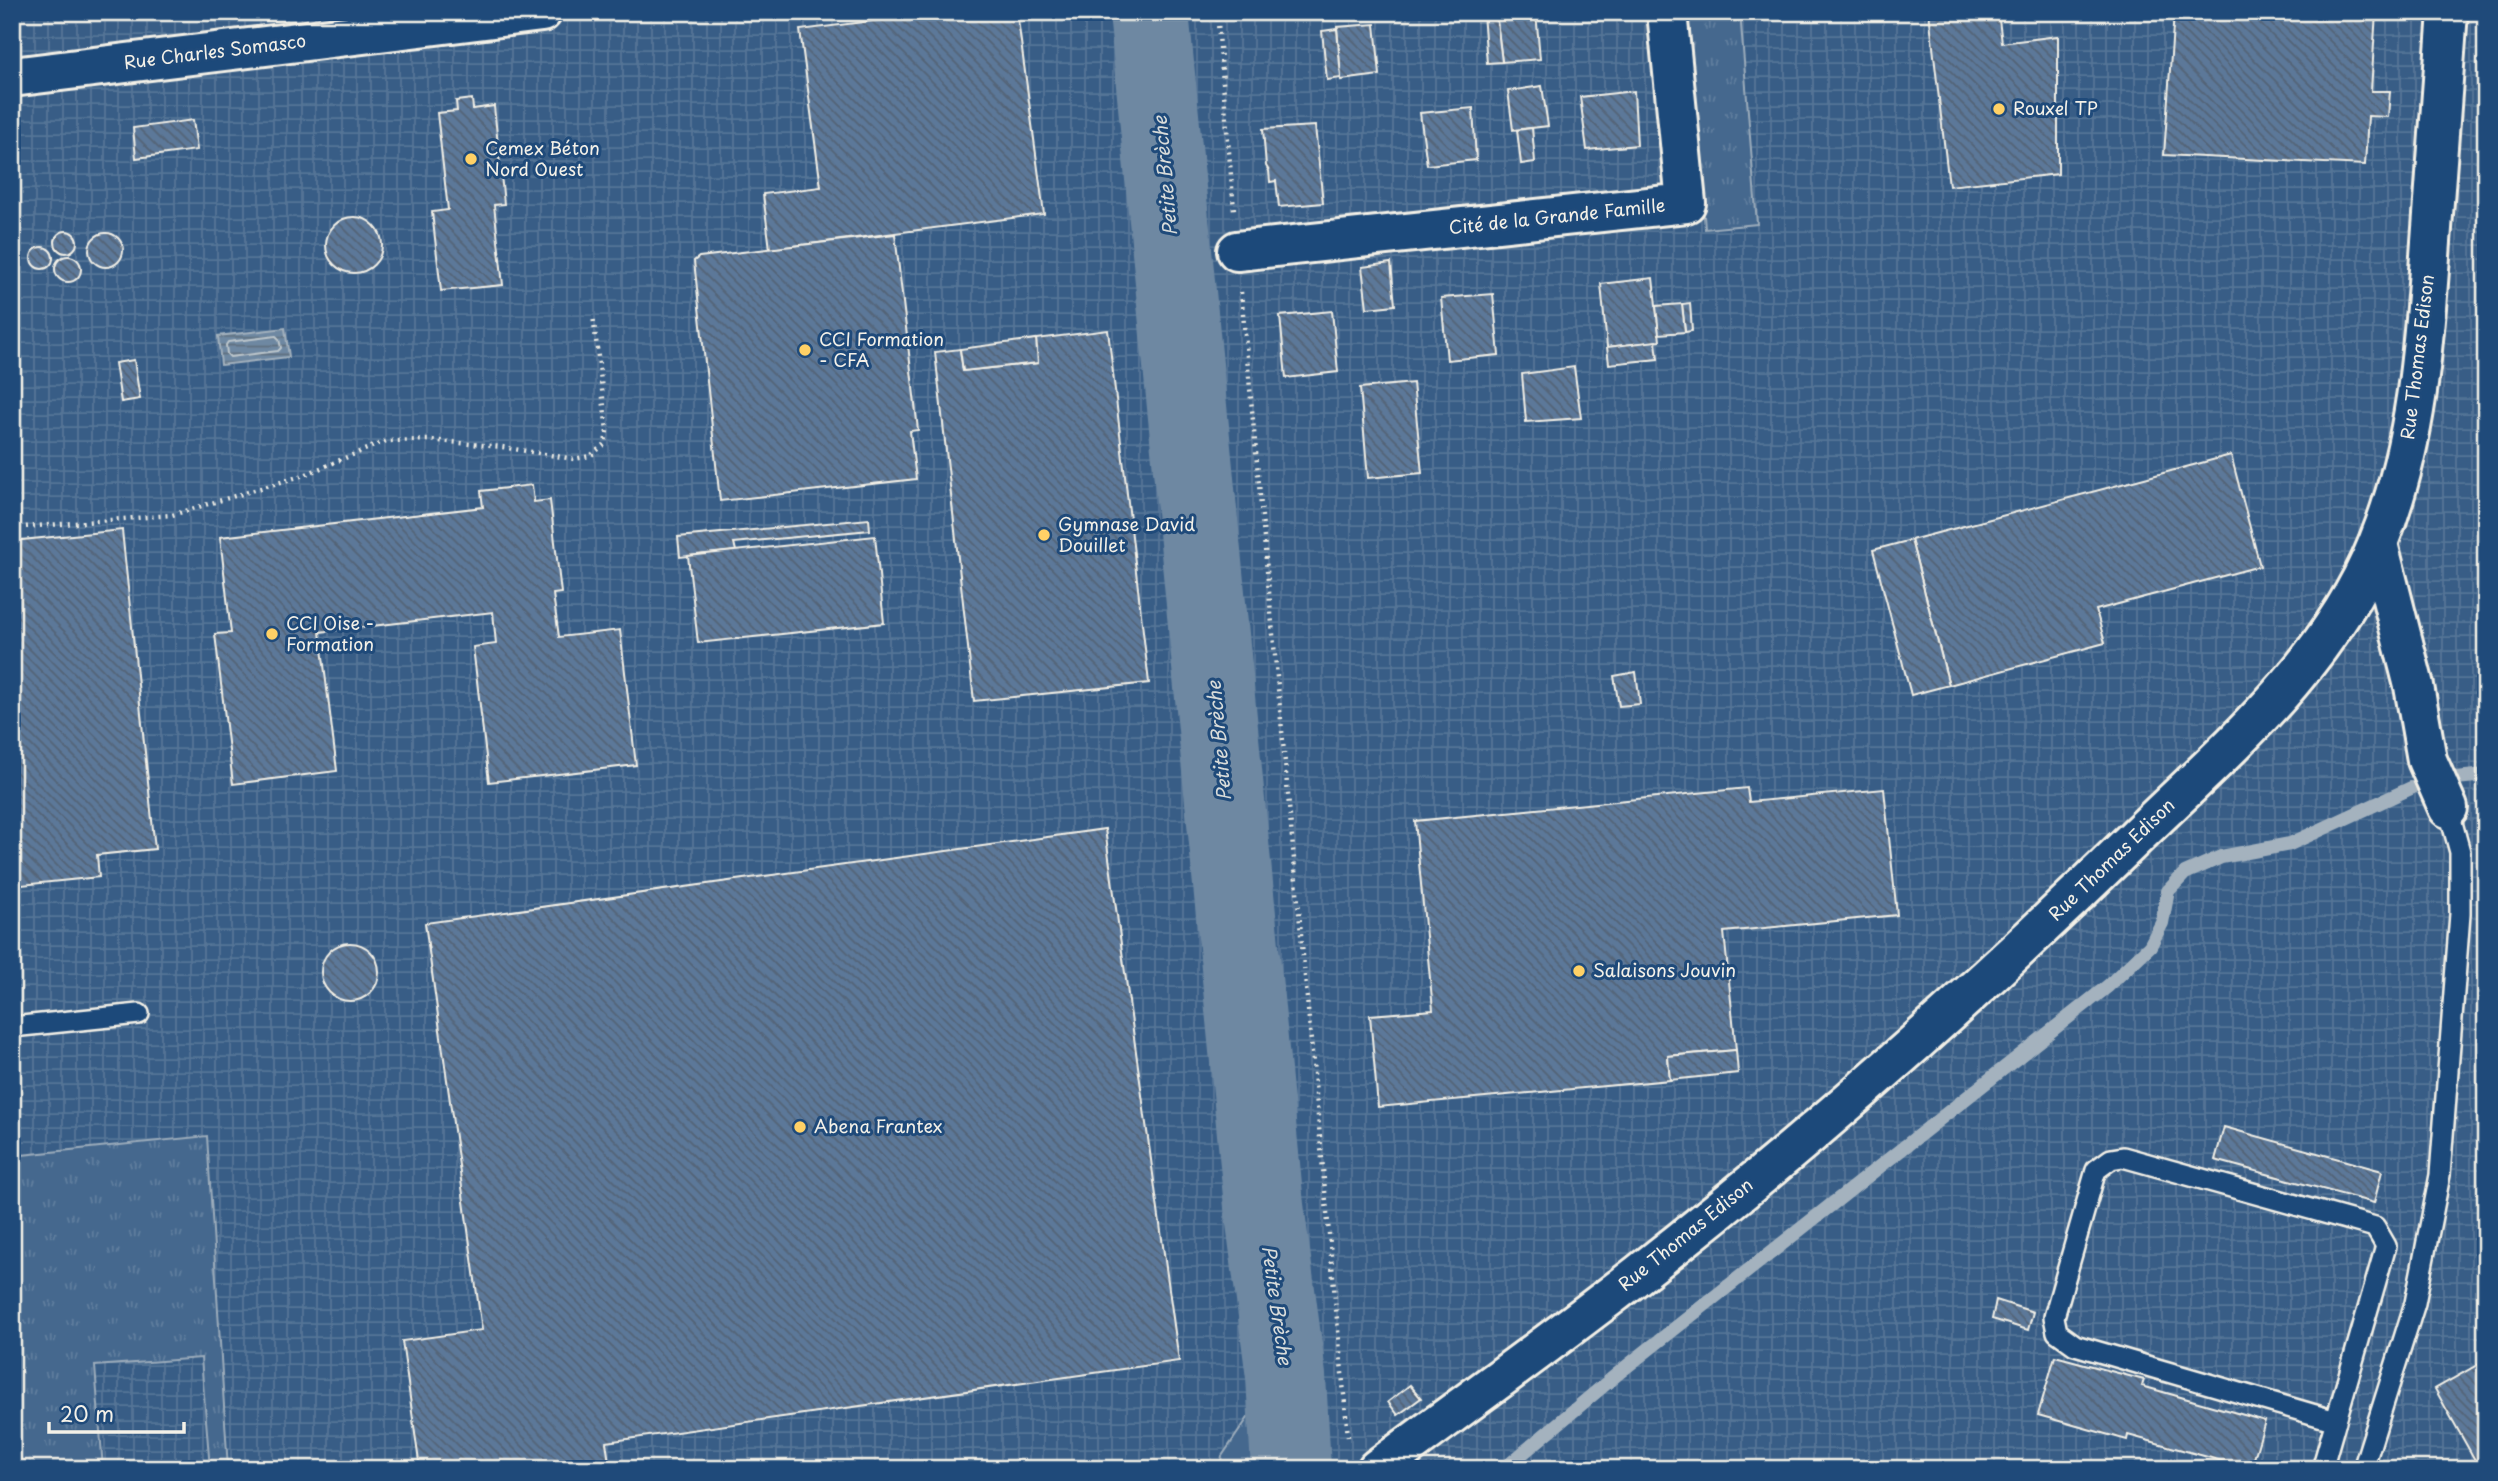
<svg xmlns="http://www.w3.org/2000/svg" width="2498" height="1481" viewBox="0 0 2498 1481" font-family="'Playpen Sans',sans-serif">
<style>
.industrial{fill:url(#industrial-grid)}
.grass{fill:url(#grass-tufts);stroke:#9cacbb;stroke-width:2}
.water{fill:url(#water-rules);stroke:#a4b2be;stroke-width:2}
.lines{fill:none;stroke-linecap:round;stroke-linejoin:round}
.shore{stroke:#bec7cc;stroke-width:2}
.stream{stroke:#a4b2be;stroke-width:14}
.river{stroke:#6e88a2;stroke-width:80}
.building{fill:url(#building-back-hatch);stroke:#f4f1e8;stroke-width:2}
.service-casing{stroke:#f4f1e8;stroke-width:24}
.minor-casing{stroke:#f4f1e8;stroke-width:44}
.path{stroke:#f4f1e8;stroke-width:4.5;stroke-dasharray:2 5;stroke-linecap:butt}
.service{stroke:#1f4a7a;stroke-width:19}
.minor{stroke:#1f4a7a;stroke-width:38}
.poi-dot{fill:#ffd166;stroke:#1f4a7a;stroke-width:2.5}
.labels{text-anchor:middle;stroke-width:6;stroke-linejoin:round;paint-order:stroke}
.street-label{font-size:18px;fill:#f4f1e8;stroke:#1f4a7a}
.poi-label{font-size:18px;fill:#f4f1e8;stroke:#1f4a7a;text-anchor:start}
.water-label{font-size:19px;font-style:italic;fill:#d9dcda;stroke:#1f4a7a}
</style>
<defs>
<pattern id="industrial-grid" width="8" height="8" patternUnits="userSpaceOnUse" patternTransform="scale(1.75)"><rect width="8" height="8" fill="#375d86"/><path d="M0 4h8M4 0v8" fill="none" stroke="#557597"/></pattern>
<pattern id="grass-tufts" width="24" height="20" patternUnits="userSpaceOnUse" patternTransform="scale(1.75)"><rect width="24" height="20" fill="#45688e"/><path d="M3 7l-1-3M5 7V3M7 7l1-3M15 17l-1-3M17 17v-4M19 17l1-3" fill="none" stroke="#607e9e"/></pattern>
<pattern id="water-rules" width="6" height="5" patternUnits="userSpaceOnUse" patternTransform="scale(1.75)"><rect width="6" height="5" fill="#6e88a2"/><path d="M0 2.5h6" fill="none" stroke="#5f6e7d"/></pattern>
<pattern id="building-back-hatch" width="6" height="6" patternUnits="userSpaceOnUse" patternTransform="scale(1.75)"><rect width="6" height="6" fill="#5b7899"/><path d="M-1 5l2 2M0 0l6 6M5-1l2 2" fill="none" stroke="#536274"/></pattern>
</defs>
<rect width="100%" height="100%" fill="#28517e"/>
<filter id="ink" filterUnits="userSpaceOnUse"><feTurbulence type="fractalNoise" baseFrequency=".0143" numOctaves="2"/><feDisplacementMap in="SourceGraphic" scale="14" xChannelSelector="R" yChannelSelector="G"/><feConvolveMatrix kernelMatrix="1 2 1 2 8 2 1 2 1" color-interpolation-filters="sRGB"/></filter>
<g filter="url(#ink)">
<rect class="industrial" x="12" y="12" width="2474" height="1457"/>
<g class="grass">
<path d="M1688,12H1740L1757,224L1705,229Z"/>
<path d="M207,1136L228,1469H210L201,1358L95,1366L103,1469H12V1156Z"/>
<path d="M1256,1406L1262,1469H1219L1222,1456Z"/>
</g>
<path class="water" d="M285,328L289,357L221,365L218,336Z"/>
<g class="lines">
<path class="shore" d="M276,336L279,339L281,348L278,351L230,357L227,354L226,345L228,342Z"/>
<g class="stream">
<path d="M2456,778L2486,775"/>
<path d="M1504,1469L1621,1371L2108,986L2150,946L2162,923L2168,891L2185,873L2221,857L2290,844L2411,788"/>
</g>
<path class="river" d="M1149,12L1264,1206L1286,1376L1291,1469"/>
</g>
<g class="building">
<path d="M942,12H1017L1044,214L770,249L763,194L821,187L800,30Z"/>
<path d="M1496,12H1536L1540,59L1502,62Z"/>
<path d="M1929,12H1998L2002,43L2058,36V174L1949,186Z"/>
<path d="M2174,12H2376L2371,91H2390L2388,117L2368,116L2365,165L2164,155Z"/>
<path d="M1483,14H1496L1502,62L1487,63Z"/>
<path d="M1375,24L1380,75L1341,80L1337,27Z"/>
<path d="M1337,29L1341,78L1327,80L1322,31Z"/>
<path d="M1542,86L1548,126L1513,130L1508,91Z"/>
<path d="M1634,91L1637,145L1587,150L1580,97Z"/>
<path d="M472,99L473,109L494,106L504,204L494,205L503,285L441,291L432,212L448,210L437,113L457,111L456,101Z"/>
<path d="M1473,108L1476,160L1427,165L1420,113Z"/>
<path d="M193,120L197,150L136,158L133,128Z"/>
<path d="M1315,126L1323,203L1279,207L1276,181L1270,182L1269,171L1266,166L1263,129Z"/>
<path d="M1532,128L1535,162L1521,164L1517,130Z"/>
<circle cx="354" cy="245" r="28"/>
<circle cx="66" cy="242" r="11"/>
<circle cx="106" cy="250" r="17"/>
<path d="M895,234L918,430L910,431L916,479L720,501L694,261L699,257Z"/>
<circle cx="42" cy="258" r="11"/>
<circle cx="68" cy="269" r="13"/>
<path d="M1391,263L1395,305L1367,308L1362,267Z"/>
<path d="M1653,278L1660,341L1607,347L1601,284Z"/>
<path d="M1493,294L1499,355L1447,360L1441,298Z"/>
<path d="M1690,303L1692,331L1685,332L1682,304Z"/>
<path d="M1682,304L1685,332L1659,334L1656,306Z"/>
<path d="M1332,311L1338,372L1286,378L1280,316Z"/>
<path d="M1108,330L1149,683L974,701L935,352L960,349L963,371L1038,363L1036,339Z"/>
<path d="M1036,339L1038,363L963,371L960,349Z"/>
<path d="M1656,341L1658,359L1609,364L1607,347Z"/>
<path d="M134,360L140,399L121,402L115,363Z"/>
<path d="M1574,367L1581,418L1526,422L1522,374Z"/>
<path d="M1413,383L1422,473L1368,478L1360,388Z"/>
<path d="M2231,455L2260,566L2096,610L2105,643L1949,685L1911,540Z"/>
<path d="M532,485L534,502L550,500L561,593L553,594L559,637L620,630L636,765L489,782L473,647L496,644L493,612L320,632L337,771L233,784L215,634L231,633L220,537L483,507L481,491Z"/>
<path d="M869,519L870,530L734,543L736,551L680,557L678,537Z"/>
<path d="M122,530L155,849L97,855L99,877L12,886V541Z"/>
<path d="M875,536L884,623L698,643L688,556Z"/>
<path d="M1911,540L1949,685L1911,695L1873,550Z"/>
<path d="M1636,672L1640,704L1619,706L1614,676Z"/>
<path d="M1747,788L1749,802L1884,789L1897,915L1724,932L1736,1050L1668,1056L1670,1080L1378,1107L1370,1015L1433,1010L1415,821Z"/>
<path d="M1105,829L1179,1361L606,1442L610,1469H420L402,1341L482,1330L425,923Z"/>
<circle cx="350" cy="972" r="29"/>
<path d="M1736,1050L1738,1073L1670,1080L1668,1056Z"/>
<path d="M2224,1127L2382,1171L2374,1203L2215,1160Z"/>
<path d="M1996,1300L2033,1312L2028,1330L1992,1319Z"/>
<path d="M2055,1356L2144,1380L2142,1386L2265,1421L2251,1469L2128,1435L2127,1440L2038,1415Z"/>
<path d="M2486,1360V1469H2480L2435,1389Z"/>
<path d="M1410,1385L1421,1398L1398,1415L1388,1402Z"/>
</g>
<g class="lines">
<g class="service-casing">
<g id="service">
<path d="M12,1027L139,1014"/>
<path d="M2322,1469L2386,1246L2375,1227L2123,1157L2111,1159L2096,1170L2054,1317L2057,1332L2075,1345L2336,1421"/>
<path d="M2363,1469L2415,1303L2440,1175L2460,914V852L2448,808"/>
</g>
</g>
<g class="minor-casing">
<g id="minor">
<path d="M12,77L542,12"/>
<path d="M1237,251L1686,203L1667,12"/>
<path d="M2378,544L2414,686L2427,760L2448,808"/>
<path d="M1377,1469C1465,1404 1553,1341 1639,1274C1813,1138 1978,991 2136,837C2227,749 2330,663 2378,543C2417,447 2424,344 2431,242C2437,165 2442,89 2448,12"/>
</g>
</g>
<g class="path">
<path d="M1217,12L1234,210"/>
<path d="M1241,292L1348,1437"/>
<path d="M12,528L172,515L304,475L386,441L429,440L502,447L574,459L590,456L605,444L607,431L593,315"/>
</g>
<use href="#service" class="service"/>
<use href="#minor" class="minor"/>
</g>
</g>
<g class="poi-dot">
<circle cx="1999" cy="109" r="7"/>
<circle cx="471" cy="159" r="7"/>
<circle cx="805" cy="350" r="7"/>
<circle cx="1044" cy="535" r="7"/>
<circle cx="272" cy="634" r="7"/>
<circle cx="1579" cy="971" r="7"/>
<circle cx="800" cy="1127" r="7"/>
</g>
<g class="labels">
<g class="street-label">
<text transform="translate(215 52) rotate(-7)" y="6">Rue Charles Somasco</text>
<text transform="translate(1557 217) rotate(-6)" y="6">Cité de la Grande Famille</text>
<text transform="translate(2418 357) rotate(-83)" y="6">Rue Thomas Edison</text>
<text transform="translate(2112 860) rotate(-44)" y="6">Rue Thomas Edison</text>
<text transform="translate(1686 1235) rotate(-39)" y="6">Rue Thomas Edison</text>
</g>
<g class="poi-label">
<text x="2013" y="115">Rouxel TP</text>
<text x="485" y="155">Cemex Béton<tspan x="485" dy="21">Nord Ouest</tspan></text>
<text x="819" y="346">CCI Formation<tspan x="819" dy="21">- CFA</tspan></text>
<text x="1058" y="531">Gymnase David<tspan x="1058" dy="21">Douillet</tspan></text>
<text x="286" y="630">CCI Oise -<tspan x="286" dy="21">Formation</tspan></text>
<text x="1593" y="977">Salaisons Jouvin</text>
<text x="814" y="1133">Abena Frantex</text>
</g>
<g class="water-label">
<text transform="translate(1165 176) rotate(-95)" y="7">Petite Brèche</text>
<text transform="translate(1219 741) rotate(-95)" y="7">Petite Brèche</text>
<text transform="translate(1277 1305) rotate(82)" y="7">Petite Brèche</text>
</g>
</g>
<rect width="2498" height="1481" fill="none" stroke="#1f4a7a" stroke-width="42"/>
<rect x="21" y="21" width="2456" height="1439" fill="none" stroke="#f4f1e8" stroke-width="2.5" filter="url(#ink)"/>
<path d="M49 1422v10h135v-10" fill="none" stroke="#f4f1e8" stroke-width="3.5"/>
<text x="60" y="1422" font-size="21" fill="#f4f1e8" stroke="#1f4a7a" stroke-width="5" paint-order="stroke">20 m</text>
</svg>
